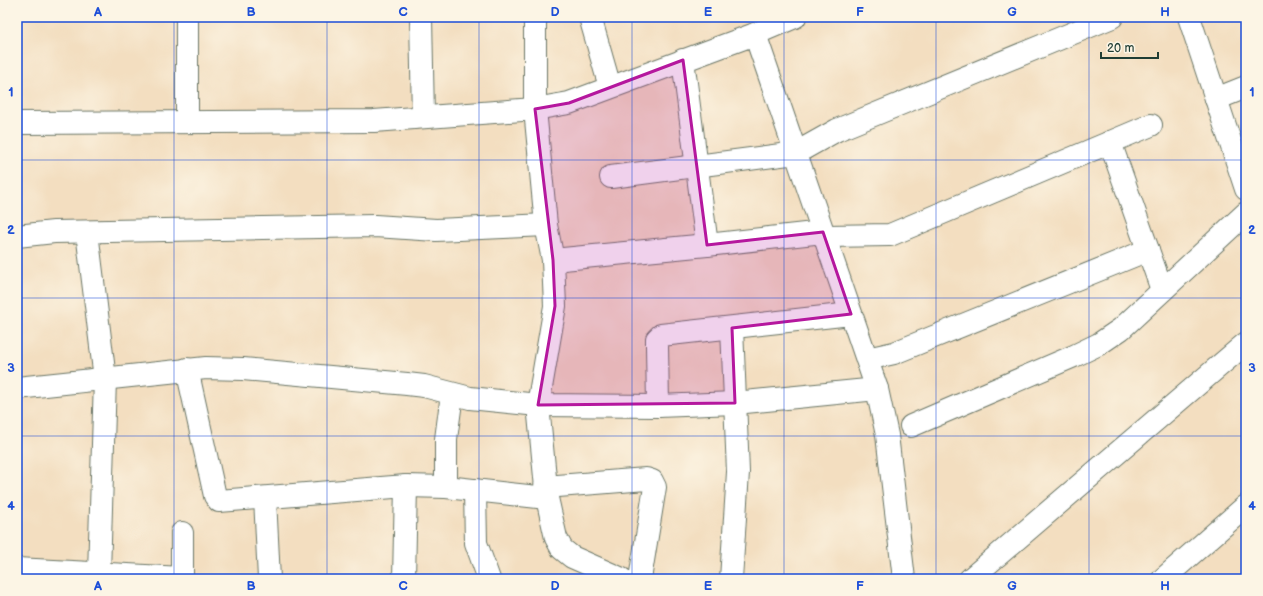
<svg xmlns="http://www.w3.org/2000/svg" width="1263" height="596" viewBox="0 0 1263 596" font-family="'Balsamiq Sans',sans-serif">
<style>
.lines{fill:none;stroke-linecap:round;stroke-linejoin:round}
.minor-casing{stroke:#697565;stroke-width:24}
.minor{stroke:#fff;stroke-width:22}
.marked{fill:#b5179e;fill-opacity:0.2;stroke:#b5179e;stroke-width:3;stroke-linejoin:round}
.grid{fill:none;stroke:#1d4ed8;stroke-width:1;stroke-opacity:0.55}
.neatline{fill:none;stroke:#1d4ed8;stroke-width:1.5}
.grid-label{font-size:13px;text-anchor:middle;font-weight:bold;fill:#1d4ed8}
</style>
<rect width="100%" height="100%" fill="#fcf5e5"/>
<filter id="ink" filterUnits="userSpaceOnUse"><feTurbulence type="fractalNoise" baseFrequency=".025" numOctaves="2"/><feDisplacementMap in="SourceGraphic" scale="8" xChannelSelector="R" yChannelSelector="G"/><feConvolveMatrix kernelMatrix="1 2 1 2 8 2 1 2 1" color-interpolation-filters="sRGB"/></filter>
<filter id="wash" filterUnits="userSpaceOnUse"><feTurbulence type="fractalNoise" baseFrequency=".012" numOctaves="4" result="noise"/><feDisplacementMap in="SourceGraphic" scale="16" xChannelSelector="R" yChannelSelector="G"/><feGaussianBlur stdDeviation="0.9" result="paint"/><feColorMatrix in="noise" values="0 0 0 0 0 0 0 0 0 0 0 0 0 0 0 0 0 1.4 0 .05"/><feComposite in="paint" operator="in"/></filter>
<g filter="url(#wash)">
<rect width="100%" height="100%" fill="#f3dec0"/>
</g>
<g filter="url(#ink)">
<g class="lines">
<g class="minor-casing">
<g id="minor">
<path d="M421,17L423,117"/>
<path d="M535,17V109L569,103L755,34L795,17"/>
<path d="M590,17L610,87"/>
<path d="M1189,17L1246,189"/>
<path d="M755,34L877,389L887,435L904,579"/>
<path d="M683,60L707,245"/>
<path d="M1216,99L1246,87"/>
<path d="M187,122V17"/>
<path d="M17,123L374,121L535,109L546,225L553,260L555,306L538,405L547,498L556,538L562,549L572,557L622,579"/>
<path d="M1110,142L1162,290"/>
<path d="M611,177L796,153L837,130L1112,17"/>
<path d="M87,232L105,379L99,573"/>
<path d="M17,236L54,232L375,226L436,230L546,225"/>
<path d="M553,260L707,245L823,232L827,236L890,235L1151,125"/>
<path d="M867,359L894,353L1148,250"/>
<path d="M187,369L215,496L219,501L406,486L446,487L547,498"/>
<path d="M17,388L206,368L243,369L407,384L424,386L470,398L538,405L658,406L735,403L877,389"/>
<path d="M658,406L657,345V339L661,335L851,314"/>
<path d="M911,426L1074,356L1099,344L1121,329L1246,213"/>
<path d="M446,487V439L452,394"/>
<path d="M545,487L646,479L652,481L655,487L640,579"/>
<path d="M475,490L476,543L489,579"/>
<path d="M265,498L269,579"/>
<path d="M182,533V579"/>
<path d="M17,569L182,578"/>
<path d="M404,579L406,486"/>
<path d="M731,579L738,472L732,328"/>
<path d="M970,579L1246,343"/>
<path d="M1163,579L1246,506"/>
</g>
</g>
<use href="#minor" class="minor"/>
</g>
</g>
<path class="marked" d="M683,60L707,245L823,232L851,314L732,328L735,403L538,405L555,306L553,260L535,109L569,103Z"/>
<path class="grid" d="M174,17V579M327,17V579M479,17V579M632,17V579M784,17V579M936,17V579M1089,17V579M17,160H1246M17,298H1246M17,436H1246"/>
<rect width="1263" height="596" fill="none" stroke="#fcf5e5" stroke-width="44"/>
<path d="M1101 52v6h57v-6" fill="none" stroke="#1f3d34" stroke-width="2"/>
<text x="1107" y="52" font-size="12" fill="#1f3d34" stroke="#fcf5e5" stroke-width="3" paint-order="stroke">20 m</text>
<rect x="22" y="22" width="1219" height="552" class="neatline"/>
<g class="grid-label">
<text x="98" y="16">A</text>
<text x="251" y="16">B</text>
<text x="403" y="16">C</text>
<text x="555" y="16">D</text>
<text x="708" y="16">E</text>
<text x="860" y="16">F</text>
<text x="1012" y="16">G</text>
<text x="1165" y="16">H</text>
<text x="11" y="96">1</text>
<text x="1252" y="96">1</text>
<text x="11" y="234">2</text>
<text x="1252" y="234">2</text>
<text x="11" y="372">3</text>
<text x="1252" y="372">3</text>
<text x="11" y="510">4</text>
<text x="1252" y="510">4</text>
<text x="98" y="590">A</text>
<text x="251" y="590">B</text>
<text x="403" y="590">C</text>
<text x="555" y="590">D</text>
<text x="708" y="590">E</text>
<text x="860" y="590">F</text>
<text x="1012" y="590">G</text>
<text x="1165" y="590">H</text>
</g>
</svg>
